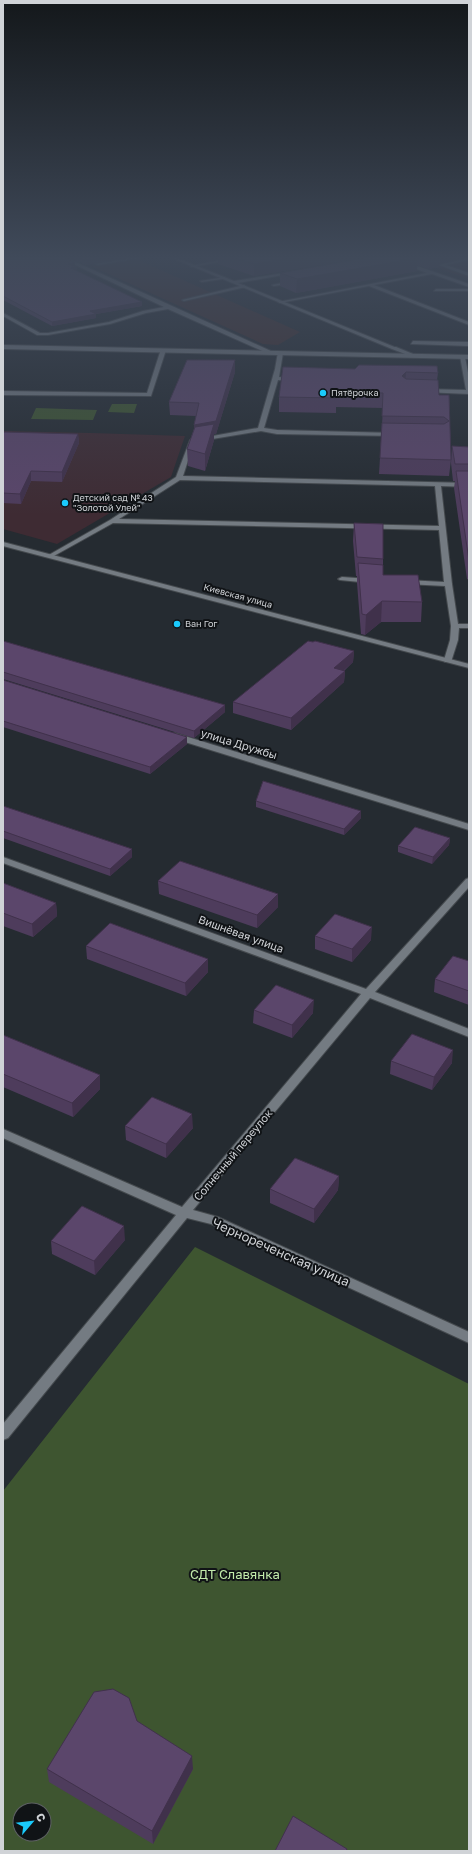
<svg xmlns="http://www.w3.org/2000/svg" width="472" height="1854" viewBox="0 0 472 1854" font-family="'Golos Text',sans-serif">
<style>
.commercial{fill:#402c2c}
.education{fill:#3e2b33}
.green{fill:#3e5530;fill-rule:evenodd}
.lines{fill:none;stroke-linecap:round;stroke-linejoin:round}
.service-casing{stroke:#44494d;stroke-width:2}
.minor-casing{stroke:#44494d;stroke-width:2}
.tertiary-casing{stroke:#44494d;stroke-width:2}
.secondary-casing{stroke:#44494d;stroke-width:2}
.service{fill:#747b82;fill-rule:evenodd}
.minor{fill:#747b82;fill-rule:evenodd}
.tertiary{fill:#747b82;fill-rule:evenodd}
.secondary{fill:#747b82;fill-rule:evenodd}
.wall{fill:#4e3c5c}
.shaded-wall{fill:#40314b}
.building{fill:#5b466b;stroke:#40314b}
.poi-dot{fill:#1acafc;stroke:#101316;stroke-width:1.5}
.labels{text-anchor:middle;stroke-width:4;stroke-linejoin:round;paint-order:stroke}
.far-poi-label{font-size:9px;fill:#d0d3d7;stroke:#101316;text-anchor:start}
.far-street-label{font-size:9px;fill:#d0d3d7;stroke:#101316}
.street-label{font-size:11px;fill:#d0d3d7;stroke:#101316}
.near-street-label{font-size:13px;fill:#d0d3d7;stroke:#101316}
.near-park-label{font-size:13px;fill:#c1eaaa;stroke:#101316}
</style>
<rect width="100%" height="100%" fill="#252b31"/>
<path class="commercial" d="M136,259L300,332L278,345L263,344L91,266Z"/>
<g class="education">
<path d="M450,256H469V279L420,262Z"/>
<path d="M3,431L91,433L185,436L171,477L57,544L3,529Z"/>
</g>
<g class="green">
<path d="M112,404H137L134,413L108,412Z"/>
<path d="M36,408L97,410L93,420L31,419Z"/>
<path d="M195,1247L469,1384V1851H3V1491ZM20,1810H44V1834H20Z"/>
</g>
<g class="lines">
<g class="service-casing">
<g id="service">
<path d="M143,256H152L98,265L96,264Z"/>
<path d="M243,256H252L192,267L190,266Z"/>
<path d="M382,256H388L469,284V287L432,274L374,285L469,322V325L369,286L280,303L278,302L427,273Z"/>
<path d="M469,258V260L446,265L469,273V276L439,265Z"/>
<path d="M69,259L273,352L274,353L269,354L168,309L146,313L110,324L48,335H37L3,316V313L40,333H48L109,322L143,311L164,307L67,261Z"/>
<path d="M225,277L223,279L202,282L200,281Z"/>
<path d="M292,281L294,283L274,286L272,285Z"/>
<path d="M244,285L246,287L184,301L182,300Z"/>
<path d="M436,289H469V291H434Z"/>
<path d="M413,341L469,342V346L411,344Z"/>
<path d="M161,349L166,350L151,396L3,395V391L147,393Z"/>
<path d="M278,352L283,353L279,377L297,379L294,381L278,380L264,428L277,430L395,433L398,435L397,436L277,434L261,431L194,442L183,476L469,483V487L441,486L452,584L458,624H469V628H459L458,640L451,662H445L444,660L450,640L451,626L445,586L406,584L402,582L406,580L444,582L439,530L113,523L52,557L47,556L110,520L176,477L190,440L258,428L275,369ZM180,480L435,486L439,526L119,519Z"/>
<path d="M460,356L465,357L469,378V394L423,392V390L425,389L466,390Z"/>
<path d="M342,577L370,579L374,581L370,583L340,580L338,579Z"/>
</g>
</g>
<g class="minor-casing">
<g id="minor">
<path d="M167,256H172L234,281L296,271L294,273L238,283L397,348L392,349Z"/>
<path d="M175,733L469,824V830L172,738L171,736Z"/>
<path d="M3,857L366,989L466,879L469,878V887L375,992L469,1029V1037L370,998L193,1210L218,1217L469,1332V1343L211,1224L187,1218L8,1438L3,1440V1424L176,1215L3,1138V1129L182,1207L361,994L3,863Z"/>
</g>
</g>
<g class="tertiary-casing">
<path id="tertiary" d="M392,347H396L418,356L413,357L392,349Z"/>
</g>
<g class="secondary-casing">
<g id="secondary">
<path d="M3,345L469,355V359L3,349Z"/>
<path d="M3,542L469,664V668L3,546Z"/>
</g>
</g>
<use href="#service" class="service"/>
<use href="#minor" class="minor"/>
<use href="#tertiary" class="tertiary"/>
<use href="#secondary" class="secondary"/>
</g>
<g class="wall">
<path d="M3,256H136L86,265L70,258L68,259L77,267V271L142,306L96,314V318L52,326L3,300Z"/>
<path d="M198,256H371L254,276L218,264V259L210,261Z"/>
<path d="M376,256H448V261L439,263V267L429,269L417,265V271L296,293L280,286V273Z"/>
<path d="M467,256H469V266L468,262L469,257H467Z"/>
<path d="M283,367L438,373L437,380L439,395H449L451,460L449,476L379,474L383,408L336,407V413L279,412V397Z"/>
<path d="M235,372L216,434H214V440L205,471L188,466L187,449L194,429V425L196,416L170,415L169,402Z"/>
<path d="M78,434L79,443L62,482L31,481L21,504L3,503V435Z"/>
<path d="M452,446L469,447V580L467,579L454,488L455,481H453L451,463Z"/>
<path d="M354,523L383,559V575L422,602L421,622H381L365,635L361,634L357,583V576H356L353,541Z"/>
<path d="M3,641L225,705V712L194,738L3,679Z"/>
<path d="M354,651L353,662L344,671H345L344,682L291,730L233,713V702Z"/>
<path d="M3,680L187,737V744L150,774L3,727Z"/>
<path d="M256,801L361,811V818L344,835L256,807Z"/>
<path d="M3,806L132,849V857L110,876L3,838Z"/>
<path d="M450,838L449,845L432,864L398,852V846Z"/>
<path d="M158,881L278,907L257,928L159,894Z"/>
<path d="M3,883L56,903L57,916L33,937L3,926Z"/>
<path d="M315,936L371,940L352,962L315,949Z"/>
<path d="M86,946L208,972L186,996L87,959Z"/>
<path d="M469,961V1005L434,992L435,979Z"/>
<path d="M254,1010L313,1013L292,1038L253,1023Z"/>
<path d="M3,1035L100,1075V1089L73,1117L3,1087Z"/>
<path d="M391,1061L452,1063L432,1090L390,1074Z"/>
<path d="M125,1126L193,1128L166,1158L126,1140Z"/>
<path d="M339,1176L338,1190L314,1223L270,1203V1189Z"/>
<path d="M125,1240L95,1275L52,1254L51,1241Z"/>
<path d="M137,1721L193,1769L153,1844L49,1782L47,1769Z"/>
</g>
<g class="shaded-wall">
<path d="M66,256H70V258L66,260Z"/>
<path d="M113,256H136L86,265V261Z"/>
<path d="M210,256H218V259L210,261Z"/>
<path d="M303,256H371L254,276V264Z"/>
<path d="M435,256H448V261L439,263V267L429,269L430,257Z"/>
<path d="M418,258L417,271L296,293L297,279Z"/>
<path d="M75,263V267L68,264Z"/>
<path d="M77,267V272L71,268Z"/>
<path d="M142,302V306L96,314V318L52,326V322L90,311Z"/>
<path d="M235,360V372L216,434H214V440L205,471V454L194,438V425Z"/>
<path d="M406,372L405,386L402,376Z"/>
<path d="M78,434L79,443L62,482V472Z"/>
<path d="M31,471V481L21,504L20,494Z"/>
<path d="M382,601L381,622L365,635L366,615Z"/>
<path d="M354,651L353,662L334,679V668Z"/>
<path d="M345,671L344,682L291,730V718Z"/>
<path d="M225,705V712L194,738V731Z"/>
<path d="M187,737V744L150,774V767Z"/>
<path d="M361,811V818L344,835V829Z"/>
<path d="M450,838L449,845L432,864L433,857Z"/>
<path d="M132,849V857L110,876V869Z"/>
<path d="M278,894V907L257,928V915Z"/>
<path d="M56,903L57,916L33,937L32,924Z"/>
<path d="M372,927L371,940L352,962V949Z"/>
<path d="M208,959V972L186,996L185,983Z"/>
<path d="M314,1000L313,1013L292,1038V1025Z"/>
<path d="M453,1050L452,1063L432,1090L434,1077Z"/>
<path d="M100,1075V1089L73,1117L72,1103Z"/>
<path d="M192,1114L193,1128L166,1158V1144Z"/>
<path d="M339,1176L338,1190L314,1223V1209Z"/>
<path d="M124,1226L125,1240L95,1275L94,1261Z"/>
<path d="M192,1756L193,1769L153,1844L152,1831Z"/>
</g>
<g class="building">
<path d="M3,256H66V258L75,263L68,264L77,267L71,268L142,302L90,311L96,314L52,322L3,296Z"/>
<path d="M74,256H113L86,261Z"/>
<path d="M229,256H303L254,264Z"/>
<path d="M376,256H413L418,258L297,279L280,273Z"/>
<path d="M187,360H235L216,421L194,425L199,403L169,402Z"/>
<path d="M359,365L437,366L438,373L406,372L402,376L406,379L438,380L439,395H449L451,460L380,458L382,423L444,424L449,421L444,417L382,416L383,393L337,392L336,398L279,397L283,367L355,369Z"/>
<path d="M214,424L205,454L187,449L195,427Z"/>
<path d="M4,432L78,434L62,472L31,471L20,494L3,493V435Z"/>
<path d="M452,446L469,447V464H455Z"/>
<path d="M456,471H469V561Z"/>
<path d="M354,523L383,524V559L357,557Z"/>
<path d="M358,563L383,565V575H418L422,602L382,601L366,615L362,614Z"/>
<path d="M3,641L225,705L194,731L3,672Z"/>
<path d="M308,641L313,642L315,641L354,651L334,668L345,671L291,718L233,702Z"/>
<path d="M3,680L187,737L150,767L3,721Z"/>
<path d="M263,781L361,811L344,829L256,801Z"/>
<path d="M3,806L132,849L110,869L3,831Z"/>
<path d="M415,827L450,838L433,857L398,846Z"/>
<path d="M180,861L278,894L257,915L158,881Z"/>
<path d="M3,883L56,903L32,924L3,913Z"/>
<path d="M335,914L372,927L352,949L315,936Z"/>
<path d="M110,923L208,959L185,983L86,946Z"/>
<path d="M453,956L469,961V991L435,979Z"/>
<path d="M276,985L314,1000L292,1025L254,1010Z"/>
<path d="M412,1034L453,1050L434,1077L391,1061Z"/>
<path d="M3,1035L100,1075L72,1103L3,1074Z"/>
<path d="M152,1097L192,1114L166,1144L125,1126Z"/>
<path d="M295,1158L339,1176L314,1209L270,1189Z"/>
<path d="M82,1206L124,1226L94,1261L51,1241Z"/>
<path d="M113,1689L129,1698L137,1721L192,1756L152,1831L47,1769L94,1692Z"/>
<path d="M293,1816L347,1849L346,1851H275Z"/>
</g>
<linearGradient id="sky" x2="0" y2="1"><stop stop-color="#14181b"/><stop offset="0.5" stop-color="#404a5a"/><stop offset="1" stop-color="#404a5a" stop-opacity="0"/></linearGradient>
<rect width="472" height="515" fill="url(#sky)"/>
<g class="poi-dot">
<circle cx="323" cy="393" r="4"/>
<circle cx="65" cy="503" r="4"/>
<circle cx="177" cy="624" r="4"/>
</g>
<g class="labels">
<g class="far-poi-label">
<text x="331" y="396">Пятёрочка</text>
<text x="73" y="501">Детский сад № 43<tspan x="73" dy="10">"Золотой Улей"</tspan></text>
<text x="185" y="627">Ван Гог</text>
</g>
<g class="far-street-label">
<text transform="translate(238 596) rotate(15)" y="3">Киевская улица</text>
</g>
<g class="street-label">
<text transform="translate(239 744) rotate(17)" y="4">улица Дружбы</text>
<text transform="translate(241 934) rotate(20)" y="4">Вишнёвая улица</text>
<text transform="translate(233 1155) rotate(-50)" y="4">Солнечный переулок</text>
</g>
<g class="near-street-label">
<text transform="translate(281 1252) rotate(24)" y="5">Чернореченская улица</text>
</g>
<g class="near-park-label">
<text x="235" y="1579">СДТ Славянка</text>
</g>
</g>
<rect width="472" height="1854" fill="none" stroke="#d0d3d7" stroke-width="8"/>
<g transform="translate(32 1822) rotate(62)"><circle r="19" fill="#101316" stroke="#5d6063"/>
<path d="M0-3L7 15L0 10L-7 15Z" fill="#1acafc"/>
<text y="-6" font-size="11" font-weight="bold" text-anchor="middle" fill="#d0d3d7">С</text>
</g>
</svg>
